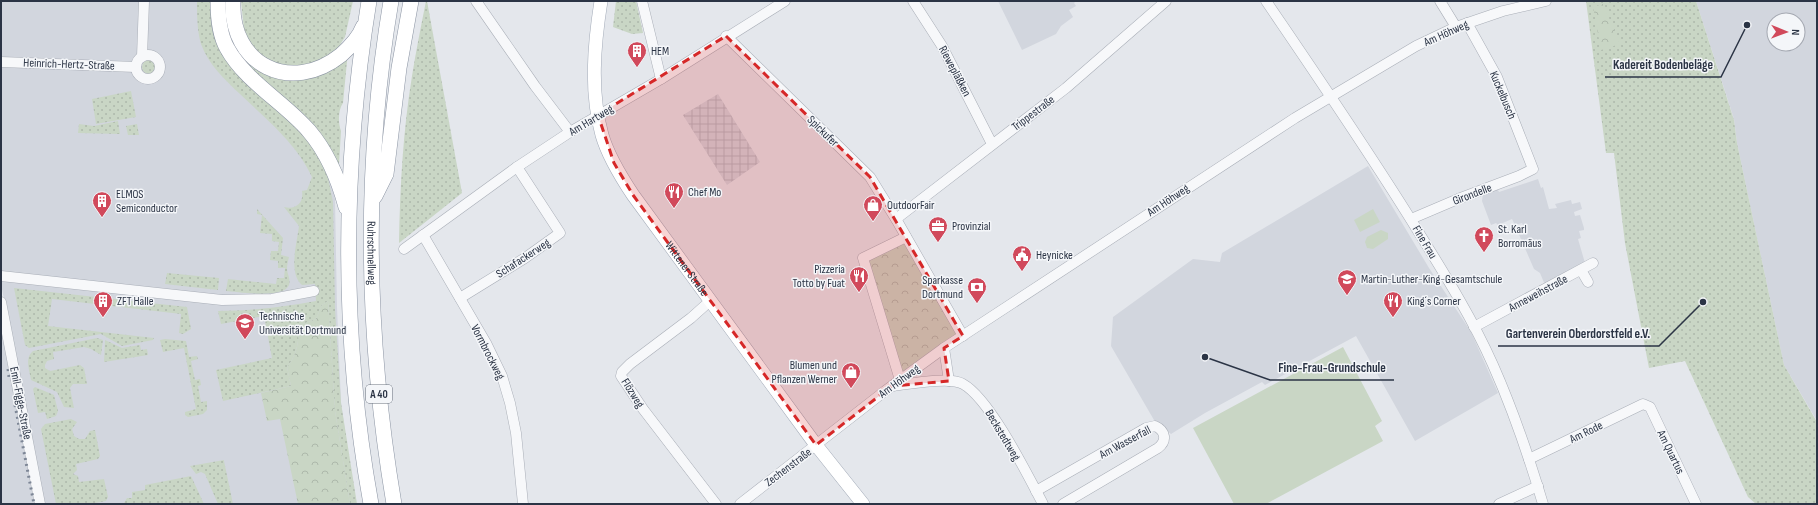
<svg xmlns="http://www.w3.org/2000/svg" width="1818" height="505" viewBox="0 0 1818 505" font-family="'Sofia Sans Condensed',sans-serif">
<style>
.built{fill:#d2d6de;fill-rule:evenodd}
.industrial{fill:url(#industrial-grid)}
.grass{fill:url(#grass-dots)}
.forest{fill:url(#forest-crowns)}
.pitch{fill:#c9d6c5}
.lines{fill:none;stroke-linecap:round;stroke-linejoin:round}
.minor-casing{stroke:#a9aeb7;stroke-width:11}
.major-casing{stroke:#a3abb8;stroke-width:14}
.highway-casing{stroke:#8b94a3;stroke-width:16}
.minor{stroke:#f7f8fa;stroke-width:10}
.major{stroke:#fff;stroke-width:13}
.highway{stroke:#fff;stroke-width:15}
.rail{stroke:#7d8696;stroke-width:3;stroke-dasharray:2 4;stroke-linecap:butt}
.marked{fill:#d62828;fill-opacity:0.2;stroke:#d62828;stroke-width:3;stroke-dasharray:8 5;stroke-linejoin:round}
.labels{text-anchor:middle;stroke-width:3;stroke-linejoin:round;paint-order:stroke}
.shield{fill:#f4f6f9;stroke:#676e7b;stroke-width:1}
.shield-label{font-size:11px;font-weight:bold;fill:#2b3445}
.street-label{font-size:12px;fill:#2b3445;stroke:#f4f6f9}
.poi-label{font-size:12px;fill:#2b3445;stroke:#f4f6f9;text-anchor:start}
.leader{fill:none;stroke:#2b3445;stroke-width:1.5}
.callout-dot{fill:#2b3445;stroke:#f4f6f9;stroke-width:1.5}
.callout-label{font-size:13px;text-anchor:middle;font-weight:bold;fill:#2b3445;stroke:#f4f6f9;stroke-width:3;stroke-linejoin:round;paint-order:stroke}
</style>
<defs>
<pattern id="industrial-grid" width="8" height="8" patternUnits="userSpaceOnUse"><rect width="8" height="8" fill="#d2d6de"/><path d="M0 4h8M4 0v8" fill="none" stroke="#b4b8c0"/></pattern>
<pattern id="grass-dots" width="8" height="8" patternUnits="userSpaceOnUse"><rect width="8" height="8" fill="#c9d6c5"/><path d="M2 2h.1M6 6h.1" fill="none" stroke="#adb8ab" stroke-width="1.8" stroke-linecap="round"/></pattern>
<pattern id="forest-crowns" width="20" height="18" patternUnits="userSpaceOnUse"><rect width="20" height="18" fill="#c9d6c5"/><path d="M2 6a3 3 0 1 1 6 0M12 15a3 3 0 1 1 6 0" fill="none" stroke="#adb8ab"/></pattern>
</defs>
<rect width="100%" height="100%" fill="#e4e7ec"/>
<g class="built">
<path d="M1,1H216L218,27L330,179L335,199L337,307L341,402L355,504H44L1,284Z"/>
<path d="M998,1H1076L1074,3L1076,6L1069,10L1073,17L1061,26L1056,34L1022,50Z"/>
<path d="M1696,1H1817V421L1784,365L1737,143L1734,119ZM1774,20H1798V44H1774Z"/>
<path d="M1368,166L1429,268L1471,332L1498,393L1415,441L1356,336L1265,385L1262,382L1205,413L1171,434L1154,420L1111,346L1113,317L1193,259L1220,262L1222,253Z"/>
<path d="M1538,179L1541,188L1543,187L1549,209L1557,208L1555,204L1571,200L1572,204L1580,202L1582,209L1574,212L1575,216L1580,215L1584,228V230L1579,231L1581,238L1578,239L1585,263L1545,285L1540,273L1534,269L1517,230L1524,227L1522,223L1515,225L1512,219L1498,225L1496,223L1491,225L1482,201L1483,193L1497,188L1499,192Z"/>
<path d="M1,322L37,504H1Z"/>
</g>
<path class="industrial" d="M718,94L760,162L727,185L683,115Z"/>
<g class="grass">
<path d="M197,1H214L215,26L290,117L319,156L327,173L333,202L335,309L341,403L357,504H350L335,411L328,301L322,305L316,319L300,325C298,340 298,355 287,367L291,386L223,401L216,370L272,358L264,316L221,324L218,311C252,311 283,307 316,301L315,284L302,285C288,273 297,243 299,226L284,207C296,210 304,203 302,191L307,190L312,177C297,144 267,120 240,94C225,80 208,64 201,44C197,30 197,15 197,1Z"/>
<path d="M241,1H353L345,37L336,51L308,68L271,64L251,46L244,29Z"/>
<path d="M426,1H427L462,193L399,243C400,187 403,131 412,76C416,51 421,26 426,1Z"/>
<path d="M616,1H636L643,33L632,34L613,27Z"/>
<path d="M1586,1H1696L1734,120L1737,143L1784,365L1817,422V504H1756L1748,497L1685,361L1649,368L1625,243L1614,153H1606Z"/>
<path d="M348,51L343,103C338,110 338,123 341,131L338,181L329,156L239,58L242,56L254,66L278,77Z"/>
<circle cx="149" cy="67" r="7"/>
<path d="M131,91L136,117L96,124L92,99Z"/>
<path d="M118,121L120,134L78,133L79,124L94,126Z"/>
<path d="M137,124L139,135H128L126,126Z"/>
<path d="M257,209L283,238L281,255L289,257C288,261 287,265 287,269C287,274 291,279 289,285C284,299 239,292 226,291L228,279L276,284L277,278H284L285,268H278V261L270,260L271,251H278L279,242L272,241V234L260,233L262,215L257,214Z"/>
<path d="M167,273L219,278L218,290L165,284Z"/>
<path d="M14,288L187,307L191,329L183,334L179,333L181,314L52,299L48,326L154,338L153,340L122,346L101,334L29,348L25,345Z"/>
<path d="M97,338L103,340L101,355L91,349L84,347L53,352L54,359L47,361L45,365V368L50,371L80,365L84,368L87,384H73L70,388L74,408L64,407L57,392L31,380C30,371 24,358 33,351Z"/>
<path d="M165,339L186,341L189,357L197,356L198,359L191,361L195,380L200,379L201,385L198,386L201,402L207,401V410L203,414L188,417L185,415V412L196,409L184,348L163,352L160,340Z"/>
<path d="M105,340L122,348L140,345L141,350L147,349L148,355L104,362Z"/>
<path d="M35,387L54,395L58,411L56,416L47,419L45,412L38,413L33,389Z"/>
<path d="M71,419L77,422L72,429L74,436L79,439H85L90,431L95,430L100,456L98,459L76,464L77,470L73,474L78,476L79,482L104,479L108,497L106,501L90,504H56L41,429L45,424Z"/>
<path d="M224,460V461L233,504H218L205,474L201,472L196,474L190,466Z"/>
<path d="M191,476L204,504L124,503L127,498H132V492L145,490V485Z"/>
</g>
<g class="forest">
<path d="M1603,4L1620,44L1601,50L1593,7Z"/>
<path d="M906,237L963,336L900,380L863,258Z"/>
<path d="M328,301L335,411L350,504H298L280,419L267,421L261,393L291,386L287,367C298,355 298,340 300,325L316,319L322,305Z"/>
</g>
<g class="pitch">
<path d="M1373,209L1380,222L1360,232L1354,220Z"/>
<path d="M1381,230L1388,233V239L1373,249L1367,248L1365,242L1367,237Z"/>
<path d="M1343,347L1382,421L1375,426L1383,441L1266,504H1234L1193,428Z"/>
</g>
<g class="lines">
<g class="minor-casing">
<g id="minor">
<path d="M476,1L535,86L570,132"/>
<path d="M642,1L661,79"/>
<path d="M913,1L942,46L992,144"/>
<path d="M1266,1C1319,79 1372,156 1421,236C1447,278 1473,320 1493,365C1513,410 1529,457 1543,504"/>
<path d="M1440,1L1456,27"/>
<path d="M726,36L870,177L896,219L963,336"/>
<circle cx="148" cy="67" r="12"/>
<path d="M142,57L144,1"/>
<path d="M1,62L136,67"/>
<path d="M896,219L1066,88L1166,1"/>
<path d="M1411,219L1458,199L1519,176L1533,169L1497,77L1467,23"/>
<path d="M423,235L486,343L502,376L510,403L516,433L523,504"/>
<path d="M404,249L517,167L570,132L661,79L785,1"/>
<path d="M1581,270L1588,282"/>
<path d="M1,276L222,300L272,299L314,291"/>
<path d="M460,298L525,258L560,233L517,167"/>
<path d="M710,301L691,318L630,364L622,372L621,376L643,409L716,504"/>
<path d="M1,302L40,504"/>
<path d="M1474,327L1593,263"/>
<path d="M944,348L949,381"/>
<path d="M900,380L863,258L906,237"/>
<path d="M893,386C909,384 950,376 963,384C990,399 1027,474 1043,504"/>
<path d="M1529,459L1643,404L1650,407L1696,504"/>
<path d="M1036,491L1146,428L1155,426C1166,431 1167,441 1158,448L1063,504"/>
<path d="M740,504L885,391L944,348L1295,118L1416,46L1456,27L1503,11L1546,1"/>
<path d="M1499,504L1538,486"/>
</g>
</g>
<g class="major-casing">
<g id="major">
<path id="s1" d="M601,1C594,45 590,92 602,135C608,156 621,177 633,195L816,445L863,504"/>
</g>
</g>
<g class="highway-casing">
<g id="highway">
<path d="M218,1C218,17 219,34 227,48C245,81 285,103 309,131C327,152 339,181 346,207"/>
<path d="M233,1C230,65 291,95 341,55C350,47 359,38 363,27"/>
<path d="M369,1C342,167 341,339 371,504"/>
<path id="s2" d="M391,1C363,167 366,338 394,504"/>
<path d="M375,196L386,174L399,68L411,1"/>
</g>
</g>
<use href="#minor" class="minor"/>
<use href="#major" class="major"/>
<use href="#highway" class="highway"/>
<g class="rail">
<path d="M8,369L9,377"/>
<path d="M15,405L34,504"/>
</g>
</g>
<path class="marked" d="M726,36L870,177L963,336L944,348L949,381L892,386L816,445L633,195L614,163L598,115Z"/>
<defs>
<g id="building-pin" transform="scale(1)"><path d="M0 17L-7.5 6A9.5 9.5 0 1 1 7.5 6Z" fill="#d1495b" stroke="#f4f6f9"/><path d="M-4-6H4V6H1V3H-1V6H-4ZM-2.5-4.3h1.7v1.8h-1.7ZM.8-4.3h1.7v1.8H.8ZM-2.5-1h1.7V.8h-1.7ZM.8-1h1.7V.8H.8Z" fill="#fff"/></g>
<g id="restaurant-pin" transform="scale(1)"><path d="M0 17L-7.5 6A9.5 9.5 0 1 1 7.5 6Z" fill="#d1495b" stroke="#f4f6f9"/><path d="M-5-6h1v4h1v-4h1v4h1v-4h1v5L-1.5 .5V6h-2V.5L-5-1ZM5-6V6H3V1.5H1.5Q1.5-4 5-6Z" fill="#fff"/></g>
<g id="shop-pin" transform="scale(1)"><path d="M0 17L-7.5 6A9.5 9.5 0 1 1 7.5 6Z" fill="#d1495b" stroke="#f4f6f9"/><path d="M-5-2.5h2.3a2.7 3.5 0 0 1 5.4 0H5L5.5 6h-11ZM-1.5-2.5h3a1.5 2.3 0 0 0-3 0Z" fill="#fff"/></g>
<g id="office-pin" transform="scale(1)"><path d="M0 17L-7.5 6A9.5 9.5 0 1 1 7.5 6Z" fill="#d1495b" stroke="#f4f6f9"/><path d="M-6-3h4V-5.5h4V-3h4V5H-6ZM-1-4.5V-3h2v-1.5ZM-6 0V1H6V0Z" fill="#fff"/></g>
<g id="church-pin" transform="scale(1)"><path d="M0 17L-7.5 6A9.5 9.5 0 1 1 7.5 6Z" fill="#d1495b" stroke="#f4f6f9"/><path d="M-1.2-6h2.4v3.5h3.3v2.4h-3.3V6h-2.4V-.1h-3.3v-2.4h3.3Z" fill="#fff"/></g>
<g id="civic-pin" transform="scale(1)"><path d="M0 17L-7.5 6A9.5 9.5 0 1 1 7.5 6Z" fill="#d1495b" stroke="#f4f6f9"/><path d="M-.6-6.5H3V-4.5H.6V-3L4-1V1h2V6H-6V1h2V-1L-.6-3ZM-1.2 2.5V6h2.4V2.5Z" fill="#fff"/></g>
<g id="school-pin" transform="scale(1)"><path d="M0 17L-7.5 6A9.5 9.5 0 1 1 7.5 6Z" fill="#d1495b" stroke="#f4f6f9"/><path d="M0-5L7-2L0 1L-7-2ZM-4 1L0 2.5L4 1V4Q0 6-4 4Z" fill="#fff"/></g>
<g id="bank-pin" transform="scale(1)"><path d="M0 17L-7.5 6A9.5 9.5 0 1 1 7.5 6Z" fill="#d1495b" stroke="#f4f6f9"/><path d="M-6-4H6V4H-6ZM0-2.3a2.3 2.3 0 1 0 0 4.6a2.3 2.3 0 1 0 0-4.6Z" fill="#fff"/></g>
<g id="university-pin" transform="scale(1)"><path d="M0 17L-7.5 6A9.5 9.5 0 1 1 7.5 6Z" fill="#d1495b" stroke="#f4f6f9"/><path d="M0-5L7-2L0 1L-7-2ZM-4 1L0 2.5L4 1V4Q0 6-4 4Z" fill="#fff"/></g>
</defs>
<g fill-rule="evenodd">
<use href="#building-pin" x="637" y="51"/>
<use href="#restaurant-pin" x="674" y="192"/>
<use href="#building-pin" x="102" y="201"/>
<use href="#shop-pin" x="873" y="205"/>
<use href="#office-pin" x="938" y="226"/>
<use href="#church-pin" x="1484" y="236"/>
<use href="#civic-pin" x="1022" y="255"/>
<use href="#restaurant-pin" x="859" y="276"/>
<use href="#school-pin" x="1347" y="279"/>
<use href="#bank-pin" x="977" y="287"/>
<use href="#building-pin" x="103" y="301"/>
<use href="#restaurant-pin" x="1393" y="301"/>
<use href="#university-pin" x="245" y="323"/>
<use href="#shop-pin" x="851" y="372"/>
</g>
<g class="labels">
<rect class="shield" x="366" y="385" width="26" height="18" rx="3"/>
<g class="shield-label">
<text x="379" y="398">A 40</text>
</g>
<g class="street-label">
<text transform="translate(1446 33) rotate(-24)" y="4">Am Höhweg</text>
<text transform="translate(69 64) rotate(2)" y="4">Heinrich-Hertz-Straße</text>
<text transform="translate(955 71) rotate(62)" y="4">Riewepläßken</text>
<text transform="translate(1503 95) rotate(67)" y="4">Kuckelbusch</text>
<text transform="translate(1033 113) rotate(-37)" y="4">Trippestraße</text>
<text transform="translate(591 120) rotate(-31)" y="4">Am Hartweg</text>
<text transform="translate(823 131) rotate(44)" y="4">Spickufer</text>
<text transform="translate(1472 194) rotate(-21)" y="4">Girondelle</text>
<text transform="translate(1168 200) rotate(-34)" y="4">Am Höhweg</text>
<text transform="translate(1425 242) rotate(59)" y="4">Fine Frau</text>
<text dy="4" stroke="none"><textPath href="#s2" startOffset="253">Ruhrschnellweg</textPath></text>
<text transform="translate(523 258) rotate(-33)" y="4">Schafackerweg</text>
<text dy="4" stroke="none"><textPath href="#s1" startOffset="294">Wittener Straße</textPath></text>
<text transform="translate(1538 293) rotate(-28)" y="4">Anneweihstraße</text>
<text transform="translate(488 352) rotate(63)" y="4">Vormbrockweg</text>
<text transform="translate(899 381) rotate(-36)" y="4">Am Höhweg</text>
<text transform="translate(633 393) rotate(58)" y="4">Flözweg</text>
<text transform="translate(21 403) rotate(79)" y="4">Emil-Figge-Straße</text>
<text transform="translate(1586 432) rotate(-26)" y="4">Am Rode</text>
<text transform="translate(1003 435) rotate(59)" y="4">Beckstedtweg</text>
<text transform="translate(1125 442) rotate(-28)" y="4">Am Wasserfall</text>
<text transform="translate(1671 452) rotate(64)" y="4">Am Quartus</text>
<text transform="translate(788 467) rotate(-37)" y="4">Zechenstraße</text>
</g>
<g class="poi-label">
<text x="651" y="55">HEM</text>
<text x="688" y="196">Chef Mo</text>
<text x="116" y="198">ELMOS<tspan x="116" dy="14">Semiconductor</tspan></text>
<text x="887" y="209">OutdoorFair</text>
<text x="952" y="230">Provinzial</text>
<text x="1498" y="233">St. Karl<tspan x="1498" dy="14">Borromäus</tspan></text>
<text x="1036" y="259">Heynicke</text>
<text x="845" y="273" text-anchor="end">Pizzeria<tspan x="845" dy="14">Totto by Fuat</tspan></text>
<text x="1361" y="283">Martin-Luther-King-Gesamtschule</text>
<text x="963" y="284" text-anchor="end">Sparkasse<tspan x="963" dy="14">Dortmund</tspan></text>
<text x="117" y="305">ZFT Halle</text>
<text x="1407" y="305">King´s Corner</text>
<text x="259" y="320">Technische<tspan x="259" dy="14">Universität Dortmund</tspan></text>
<text x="837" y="369" text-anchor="end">Blumen und<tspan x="837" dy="14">Pflanzen Werner</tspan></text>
</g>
</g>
<path class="leader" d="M1747 25L1721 77H1605M1703 302L1659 346H1498M1205 357L1270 380H1394"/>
<g class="callout-dot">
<circle cx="1747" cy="25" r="4"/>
<circle cx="1703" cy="302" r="4"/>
<circle cx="1205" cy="357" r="4"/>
</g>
<g class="callout-label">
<text x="1663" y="69">Kadereit Bodenbeläge</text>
<text x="1578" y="338">Gartenverein Oberdorstfeld e.V.</text>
<text x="1332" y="372">Fine-Frau-Grundschule</text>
</g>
<rect width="1818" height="505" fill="none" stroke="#2b3445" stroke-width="4"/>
<g transform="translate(1786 32) rotate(91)"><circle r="19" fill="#f4f6f9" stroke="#a4a8b1"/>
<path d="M0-3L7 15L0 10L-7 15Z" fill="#d1495b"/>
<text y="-6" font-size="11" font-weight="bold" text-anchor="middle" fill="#2b3445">N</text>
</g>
</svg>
